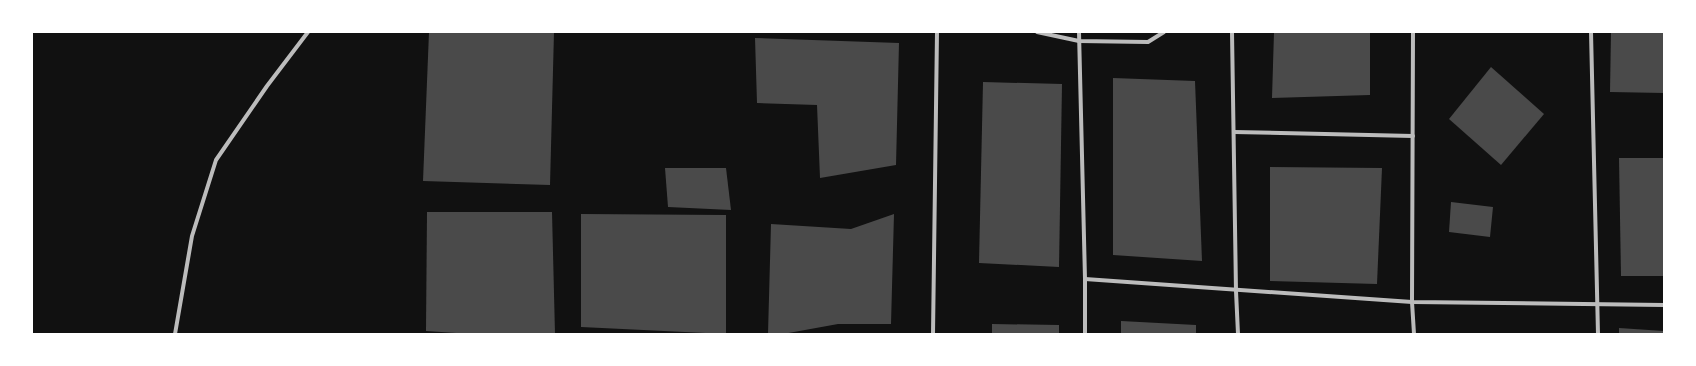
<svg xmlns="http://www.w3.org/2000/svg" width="1696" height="366" viewBox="0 0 1696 366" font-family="Overpass,sans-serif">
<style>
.building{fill:#4a4a4a}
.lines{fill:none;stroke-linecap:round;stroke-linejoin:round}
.minor{stroke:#bcbcbc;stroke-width:4}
</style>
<rect width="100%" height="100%" fill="#111"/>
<g class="building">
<path d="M429,32H554L550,185L423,181Z"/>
<path d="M1274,32H1370V95L1272,98Z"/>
<path d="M1611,32H1664V93L1610,92Z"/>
<path d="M755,38L899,43L896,165L820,178L817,105L757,103Z"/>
<path d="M1491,67L1544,114L1501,165L1449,119Z"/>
<path d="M1113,78L1195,81L1202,261L1113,255Z"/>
<path d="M983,82L1062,84L1059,267L979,263Z"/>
<path d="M1619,158H1664V276H1621Z"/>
<path d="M1270,167L1382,168L1377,284L1270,281Z"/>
<path d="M665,168H726L731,210L668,207Z"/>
<path d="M1451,202L1493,207L1490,237L1449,232Z"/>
<path d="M427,212H552L555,334H471L426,331Z"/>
<path d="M581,214L726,215V334L581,327Z"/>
<path d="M894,214L891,324H838L783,334H768L771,224L851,229Z"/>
<path d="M1121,321L1196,325V334H1121Z"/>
<path d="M992,324L1059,325V334H992Z"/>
<path d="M1619,328L1664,331V334H1619Z"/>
</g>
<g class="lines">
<g class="minor">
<path d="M1037,32L1079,41L1148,42L1164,32"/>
<path d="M1079,32L1085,279V334"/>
<path d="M1232,32L1236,291L1238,334"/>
<path d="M1413,32L1412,302L1414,334"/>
<path d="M1591,32L1598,334"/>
<path d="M1234,132L1413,136"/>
<path d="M1085,279L1412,302L1664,305"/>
<path d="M175,334L192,236L216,160L267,86L308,32"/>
<path d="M933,334L937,32"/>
</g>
</g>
<rect width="1696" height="366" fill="none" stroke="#ffffff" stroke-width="66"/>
</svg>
